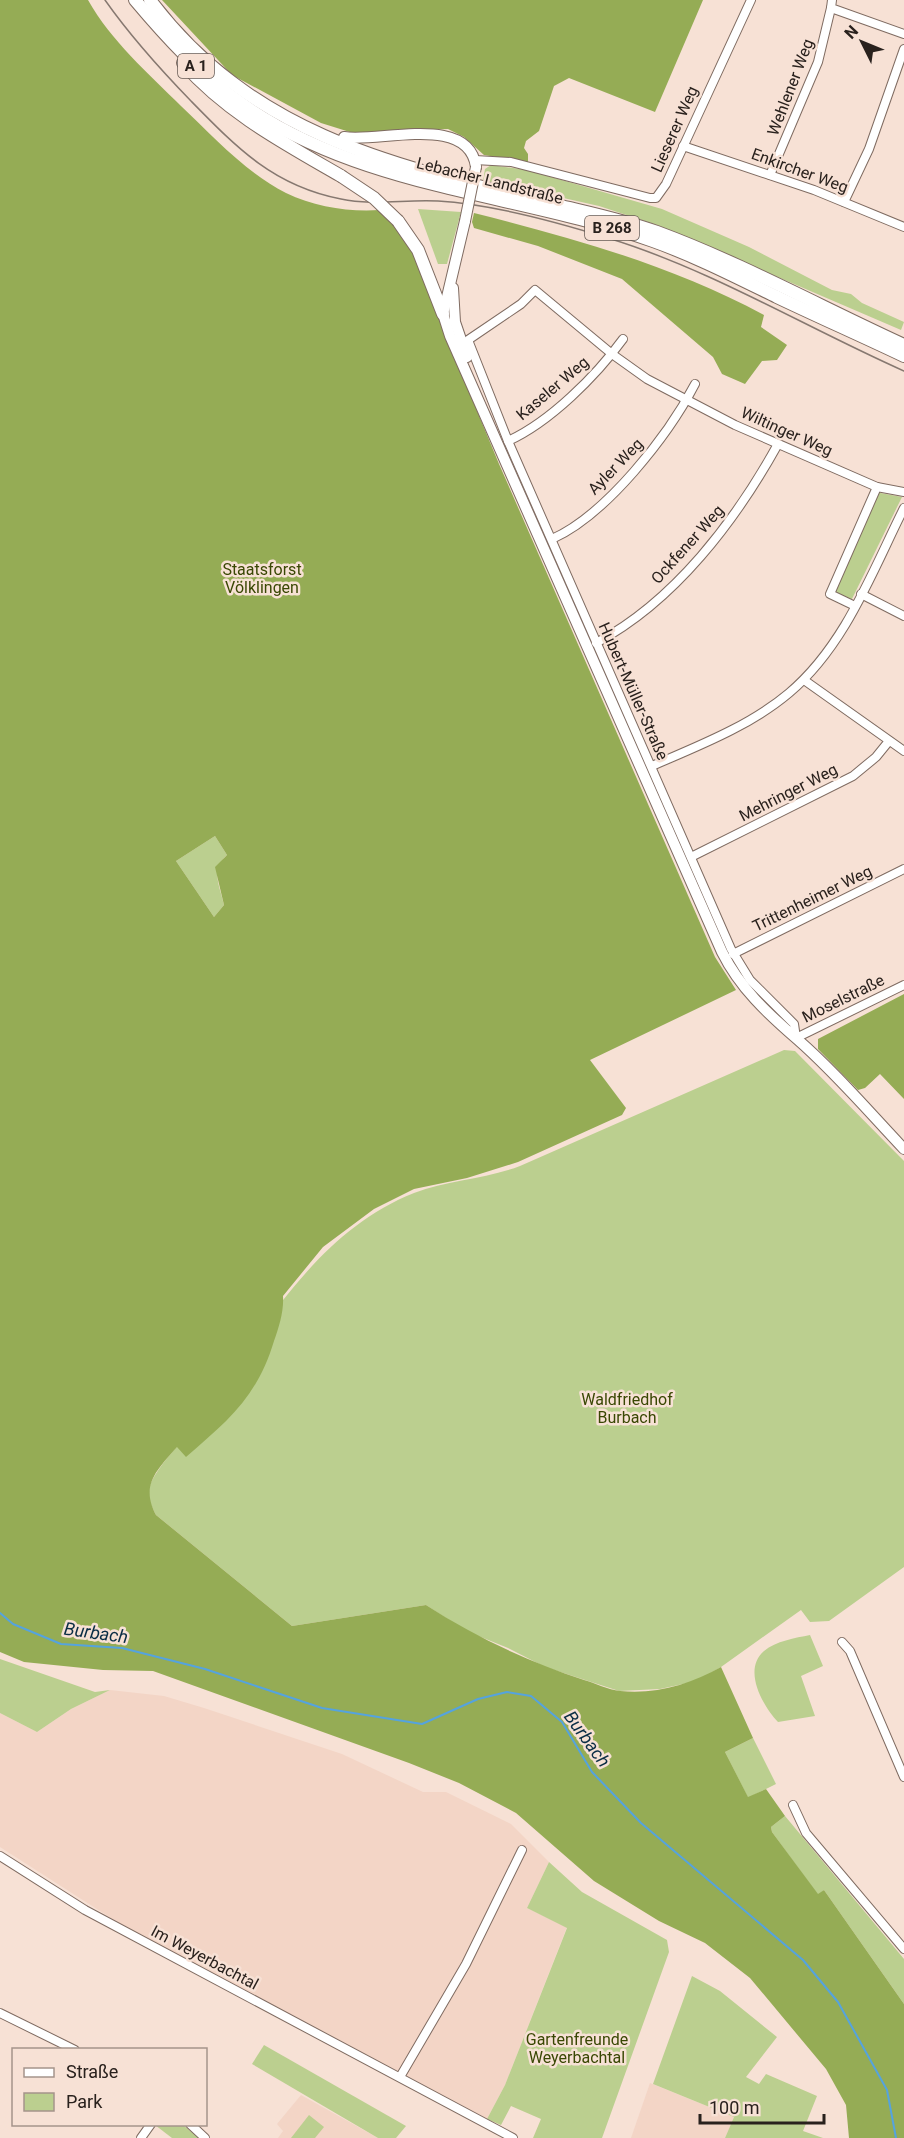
<svg xmlns="http://www.w3.org/2000/svg" width="904" height="2138" viewBox="0 0 904 2138" font-family="Roboto,sans-serif">
<style>
.built{fill:#f3d5c6}
.green{fill:#bbcf8f}
.forest{fill:#95ac55;fill-rule:evenodd}
.lines{fill:none;stroke-linecap:round;stroke-linejoin:round}
.stream{stroke:#55a3de;stroke-width:2}
.minor-casing{stroke:#7f6b61;stroke-width:10}
.major-casing{stroke:#7f6b61;stroke-width:12}
.highway-casing{stroke:#7f6b61;stroke-width:14}
.minor{stroke:#fff;stroke-width:8}
.major{stroke:#fff;stroke-width:10}
.highway{stroke:#fff;stroke-width:12}
.tram{stroke:#867870;stroke-width:1.5}
.major-bridge-casing{stroke:#7f6b61;stroke-width:12;stroke-linecap:butt}
.highway-bridge-casing{stroke:#7f6b61;stroke-width:14;stroke-linecap:butt}
.major-bridge{stroke:#fff;stroke-width:10}
.highway-bridge{stroke:#fff;stroke-width:12}
.labels{text-anchor:middle;stroke-width:5;stroke-linejoin:round;paint-order:stroke}
.shield{fill:#f7e1d5;stroke:#675b54;stroke-width:1.5}
.shield-label{font-size:15px;font-weight:bold;fill:#29211d}
.street-label{font-size:16px;fill:#29211d;stroke:#f7e1d5}
.park-label{font-size:16px;fill:#394703;stroke:#f7e1d5}
.water-label{font-size:18px;font-style:italic;fill:#0a2d45;stroke:#f7e1d5}
</style>
<rect width="100%" height="100%" fill="#f7e1d5"/>
<g class="built">
<path d="M110,1690L164,1696L204,1708L342,1754L423,1792H446L511,1824L549,1862L527,1908L567,1927L505,2085L487,2119L114,1920L0,1847V1713L37,1732L71,1709Z"/>
<path d="M650,2083L734,2117L725,2138H631Z"/>
<path d="M301,2095L378,2138H278L283,2131L277,2124Z"/>
</g>
<g class="green">
<path d="M491,165L527,170L662,209L749,247L832,290L851,294L862,303L904,322L901,330L657,225L599,206L483,180L485,169Z"/>
<path d="M418,209L461,212L447,264H438Z"/>
<path d="M875,492L902,497L850,603L830,594Z"/>
<path d="M215,836L227,855C210,870 220,886 224,905L214,917L176,861Z"/>
<path d="M784,1050L795,1051L904,1161V1567L829,1621L810,1622L801,1610L721,1667L697,1681L660,1689L619,1691L545,1667L508,1648L466,1631L426,1605L292,1626L156,1515C143,1491 149,1483 164,1462C242,1373 297,1239 414,1193C448,1180 486,1179 520,1166Z"/>
<path d="M810,1635L823,1666L801,1676L815,1716L778,1722C763,1706 742,1670 764,1651C776,1641 795,1638 810,1635Z"/>
<path d="M0,1659L95,1692L110,1690L71,1709L37,1732L0,1713Z"/>
<path d="M753,1738L776,1784L748,1798L725,1752Z"/>
<path d="M785,1816L904,1959V2004L824,1890L818,1895L772,1832L771,1827Z"/>
<path d="M549,1862L582,1892L667,1940L669,1952L602,2138H533L541,2119L511,2106L501,2125L487,2119L505,2085L567,1928L527,1908Z"/>
<path d="M692,1976L720,1991L777,2037L746,2077L759,2084L766,2074L817,2096L803,2131L823,2138H725L734,2117L653,2084Z"/>
<path d="M264,2045L406,2126L396,2138H378L252,2064Z"/>
<path d="M309,2115L324,2127L315,2138H291Z"/>
<path d="M155,2125H183L199,2138H172Z"/>
</g>
<g class="forest">
<path d="M0,0H88C111,41 148,73 181,106C214,137 245,172 286,193C315,207 348,212 380,210L403,235L421,266L442,326L499,464L715,957L736,990L590,1060L626,1108L622,1115L518,1162L467,1178L414,1189L374,1209L323,1247L283,1296C284,1311 279,1327 274,1341C257,1397 229,1420 186,1457L177,1447C157,1470 140,1485 156,1515L292,1626L426,1605C475,1637 529,1662 584,1680C595,1683 608,1690 620,1691C655,1695 691,1684 721,1667L753,1738L725,1752L748,1797L766,1789L785,1816L771,1827L772,1832L818,1894L824,1890L904,2004V2138H849L846,2105L826,2069L750,1978L705,1943L659,1921L594,1881L516,1813L459,1783L409,1763L153,1671L103,1670L24,1662L0,1652ZM215,836L227,855L215,867L224,905L214,917L176,861Z"/>
<path d="M162,0H703L655,112L569,78L554,86L539,131L526,141L524,148L528,154V162L484,155L464,137L448,129L353,133L321,123L232,75Z"/>
<path d="M474,213C574,238 673,266 764,315L761,327L787,345L777,360L762,361L745,384L722,374L713,357L622,279L538,246L474,228L472,222Z"/>
<path d="M904,994V1099L880,1074L865,1088L858,1090L818,1049V1039Z"/>
</g>
<g class="lines">
<path class="stream" d="M0,1613L13,1624L61,1644L122,1648L205,1669L322,1708L422,1724L478,1699L507,1692L531,1696L562,1722L592,1772L641,1823L803,1960L838,2002L887,2090L896,2138"/>
<g class="minor-casing">
<g id="minor">
<path d="M832,0L831,8L904,34"/>
<path d="M683,146L814,190L904,227"/>
<path d="M475,160L511,162L650,198H656L666,184L751,0"/>
<path d="M770,175L818,62L831,8"/>
<path d="M844,202L869,149L904,49"/>
<path d="M508,441C550,422 596,376 623,339"/>
<path d="M904,492L877,487L735,425L647,379L612,354L535,290L521,304L468,340L508,441L731,949L750,980L794,1024L796,1038L904,985"/>
<path d="M552,539C606,515 668,436 695,384"/>
<path d="M861,594L904,616"/>
<path d="M855,606L830,594L877,487"/>
<path d="M596,643C675,601 736,520 778,444"/>
<path d="M804,680L904,751"/>
<path d="M652,766C698,746 750,726 789,693C845,646 872,572 904,508"/>
<path d="M691,857L853,776L876,757L889,741"/>
<path d="M733,954L904,869"/>
<path d="M842,1642L850,1651L904,1777"/>
<path d="M793,1805L806,1833L904,1949"/>
<path d="M0,1856L85,1910L513,2138"/>
<path d="M0,2013L75,2050"/>
<path d="M400,2077L466,1964L522,1850"/>
<path d="M190,2124L205,2138"/>
<path d="M141,2138L151,2124"/>
</g>
</g>
<g class="major-casing">
<g id="major">
<path d="M344,137C379,143 469,113 476,167"/>
<path d="M465,221L443,314L450,336L722,952C740,988 767,1013 797,1039C835,1072 869,1112 904,1149"/>
<path d="M453,288L455,322L467,357"/>
</g>
</g>
<g class="highway-casing">
<g id="highway">
<path d="M135,0C167,38 201,75 242,104C363,189 518,193 653,241C695,256 736,277 777,297C819,317 862,336 904,356"/>
<path d="M150,0C254,138 399,167 557,205C590,213 624,220 657,232C741,263 823,308 904,345"/>
<path d="M183,63C227,113 284,143 341,176"/>
<path d="M398,221L418,250L443,314"/>
</g>
</g>
<use href="#minor" class="minor"/>
<use href="#major" class="major"/>
<use href="#highway" class="highway"/>
<path class="tram" d="M105,0C131,37 160,69 191,101C238,149 274,186 341,199C373,206 406,199 438,201C490,204 557,222 608,238C712,270 805,327 904,371"/>
<g class="major-bridge-casing">
<path id="major-bridge" d="M465,221L476,167"/>
</g>
<g class="highway-bridge-casing">
<path id="highway-bridge" d="M341,176L374,198L398,221"/>
</g>
<use href="#major-bridge" class="major-bridge"/>
<use href="#highway-bridge" class="highway-bridge"/>
</g>
<g class="labels">
<g class="shield">
<rect x="178" y="54" width="36" height="24" rx="4.5"/>
<rect x="585" y="216" width="54" height="24" rx="4.5"/>
</g>
<g class="shield-label">
<text x="196" y="71">A 1</text>
<text x="612" y="233">B 268</text>
</g>
<g class="street-label">
<text transform="translate(790 87) rotate(-69)" y="6">Wehlener Weg</text>
<text transform="translate(674 129) rotate(-66)" y="6">Lieserer Weg</text>
<text transform="translate(800 170) rotate(20)" y="6">Enkircher Weg</text>
<text transform="translate(490 180) rotate(14)" y="6">Lebacher Landstraße</text>
<text transform="translate(552 388) rotate(-40)" y="6">Kaseler Weg</text>
<text transform="translate(787 431) rotate(24)" y="6">Wiltinger Weg</text>
<text transform="translate(615 466) rotate(-46)" y="6">Ayler Weg</text>
<text transform="translate(687 544) rotate(-48)" y="6">Ockfener Weg</text>
<text transform="translate(634 691) rotate(66)" y="6">Hubert-Müller-Straße</text>
<text transform="translate(788 792) rotate(-27)" y="6">Mehringer Weg</text>
<text transform="translate(812 898) rotate(-26)" y="6">Trittenheimer Weg</text>
<text transform="translate(843 998) rotate(-26)" y="6">Moselstraße</text>
<text transform="translate(205 1957) rotate(28)" y="6">Im Weyerbachtal</text>
</g>
<g class="park-label">
<text x="262" y="575">Staatsforst<tspan x="262" dy="18">Völklingen</tspan></text>
<text x="627" y="1405">Waldfriedhof<tspan x="627" dy="18">Burbach</tspan></text>
<text x="577" y="2045">Gartenfreunde<tspan x="577" dy="18">Weyerbachtal</tspan></text>
</g>
<g class="water-label">
<text transform="translate(96 1633) rotate(8)" y="6">Burbach</text>
<text transform="translate(587 1739) rotate(54)" y="6">Burbach</text>
</g>
</g>
<rect x="12" y="2048" width="195" height="78" fill="#f7e1d5" stroke="#a5948b" stroke-width="1.5"/>
<rect x="24" y="2068" width="30" height="9" fill="#ffffff" stroke="#a5948b" stroke-width="1.5"/>
<text x="66" y="2078" font-size="18" fill="#29211d">Straße</text>
<rect x="24" y="2093" width="30" height="18" fill="#bbcf8f" stroke="#a5948b" stroke-width="1.5"/>
<text x="66" y="2108" font-size="18" fill="#29211d">Park</text>
<g transform="translate(862 42) rotate(313)" stroke="#f7e1d5" stroke-width="4.5" paint-order="stroke">
<path d="M0-4.5L10 22L0 15L-10 22Z" fill="#29211d"/>
<text y="-9" font-size="16" font-weight="bold" text-anchor="middle" fill="#29211d">N</text>
</g>
<path d="M700 2114v9h124v-9" fill="none" stroke="#29211d" stroke-width="3"/>
<text x="709" y="2114" font-size="18" fill="#29211d" stroke="#f7e1d5" stroke-width="4.5" paint-order="stroke">100 m</text>
</svg>
